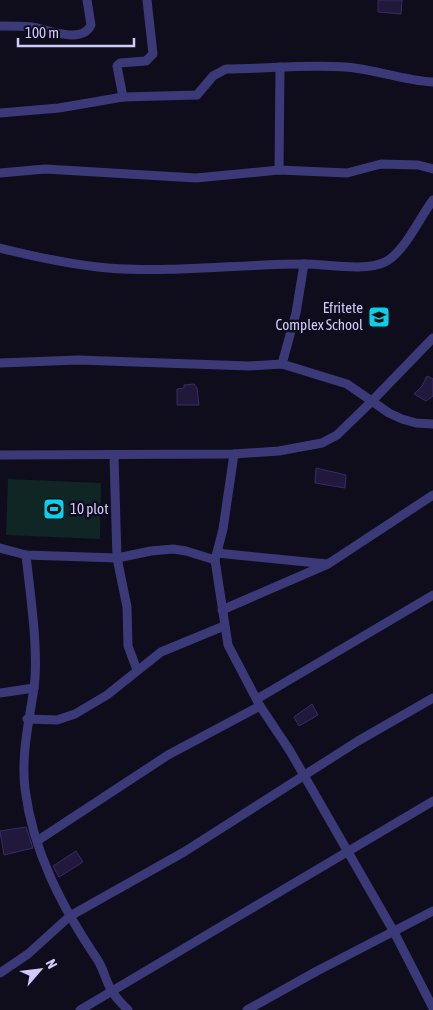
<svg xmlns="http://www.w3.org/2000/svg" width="433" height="1010" viewBox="0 0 433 1010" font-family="'Asap Condensed',sans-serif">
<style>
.green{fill:#0f2625}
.building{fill:#20193c;stroke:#382c67}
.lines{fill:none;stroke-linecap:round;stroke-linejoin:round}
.street{stroke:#3c3979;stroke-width:9}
.labels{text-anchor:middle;stroke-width:5;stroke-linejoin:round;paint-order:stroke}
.poi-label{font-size:15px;fill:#d0c9fd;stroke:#0f0c1c;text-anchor:end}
</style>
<rect width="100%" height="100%" fill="#0f0c1c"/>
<path class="green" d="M8,479L101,483L100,539L6,535Z"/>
<g class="building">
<path d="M378,0H402L401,14L378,12Z"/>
<path d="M427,376L433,379V396L426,401L414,394L422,386Z"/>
<path d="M194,384L197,388L199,405H177V389L184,388V385Z"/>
<path d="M316,468L346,475L345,488L315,483Z"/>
<path d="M312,704L318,715L299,726L294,717Z"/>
<path d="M26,827L33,848L4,855L0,831Z"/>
<path d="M76,851L83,862L59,877L53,866Z"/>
</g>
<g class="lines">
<g class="street">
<path d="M0,26C11,26 22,26 32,27C47,29 82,45 91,25L87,0"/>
<path d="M123,97L117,66L120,63L146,61L153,54L147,0"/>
<path d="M0,113L59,108L123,97L197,95L213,76L226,69C265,69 305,64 345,67C374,69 402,80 432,82"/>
<path d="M279,170L280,67"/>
<path d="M0,173L45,169L196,178L279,170L347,173L381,164L418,165L433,169"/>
<path d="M0,248C36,257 71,265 108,268C174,273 240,264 305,264C326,264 366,272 385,262C404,253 420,217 433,200"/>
<path d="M0,363L78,360L249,366L282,364L347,384L389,413L402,419L416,423L433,424"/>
<path d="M282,364L296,313L304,264"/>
<path d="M234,454L223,529L215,560L228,645L260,706L290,751L394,932L433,1008"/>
<path d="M0,455L234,454L279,451L322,443L337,435L372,401L433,338"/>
<path d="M114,456L117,558L127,607L128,646L137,670"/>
<path d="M0,548L26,555L117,558L151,551L173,549L186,551L215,560"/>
<path d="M217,553L327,564"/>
<path d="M26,555C30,594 39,650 34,688C29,722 21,754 25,789C33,852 62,907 97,959C104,969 106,983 113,993C117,999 123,1005 128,1010"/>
<path d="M222,610L328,564L433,495"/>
<path d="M0,693L34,688"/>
<path d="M257,699L433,595"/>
<path d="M27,719L57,720L75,714L107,695L161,652L224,626"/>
<path d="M37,841L168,755L260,706"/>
<path d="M0,973L28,954L70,916L184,852L358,741L433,698"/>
<path d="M80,1010L433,801"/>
<path d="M247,1010L317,971L433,911"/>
</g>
</g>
<defs>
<g id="school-square" transform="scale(1.125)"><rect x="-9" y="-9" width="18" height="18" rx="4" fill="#0ad0e9" stroke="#0f0c1c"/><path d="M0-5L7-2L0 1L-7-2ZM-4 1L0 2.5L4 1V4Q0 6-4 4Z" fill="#111"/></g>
<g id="stadium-square" transform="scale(1.125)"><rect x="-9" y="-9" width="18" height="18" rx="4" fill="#0ad0e9" stroke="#0f0c1c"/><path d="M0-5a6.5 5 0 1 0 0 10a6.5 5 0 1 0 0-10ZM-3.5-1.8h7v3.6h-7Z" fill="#111"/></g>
</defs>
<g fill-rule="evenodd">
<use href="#school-square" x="379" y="317"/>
<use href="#stadium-square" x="54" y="509"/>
</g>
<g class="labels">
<g class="poi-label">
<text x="363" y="313">Efritete<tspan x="363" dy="17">Complex School</tspan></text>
<text x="70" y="514" text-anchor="start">10 plot</text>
</g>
</g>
<g transform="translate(40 970) rotate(62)" stroke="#0f0c1c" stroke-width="4" paint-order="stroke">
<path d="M0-4L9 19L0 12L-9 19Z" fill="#d0c9fd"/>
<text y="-8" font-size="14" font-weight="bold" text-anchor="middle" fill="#d0c9fd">N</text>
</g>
<path d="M18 38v8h116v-8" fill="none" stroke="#d0c9fd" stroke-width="2.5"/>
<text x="25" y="38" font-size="15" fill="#d0c9fd" stroke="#0f0c1c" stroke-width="4" paint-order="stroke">100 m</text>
</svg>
